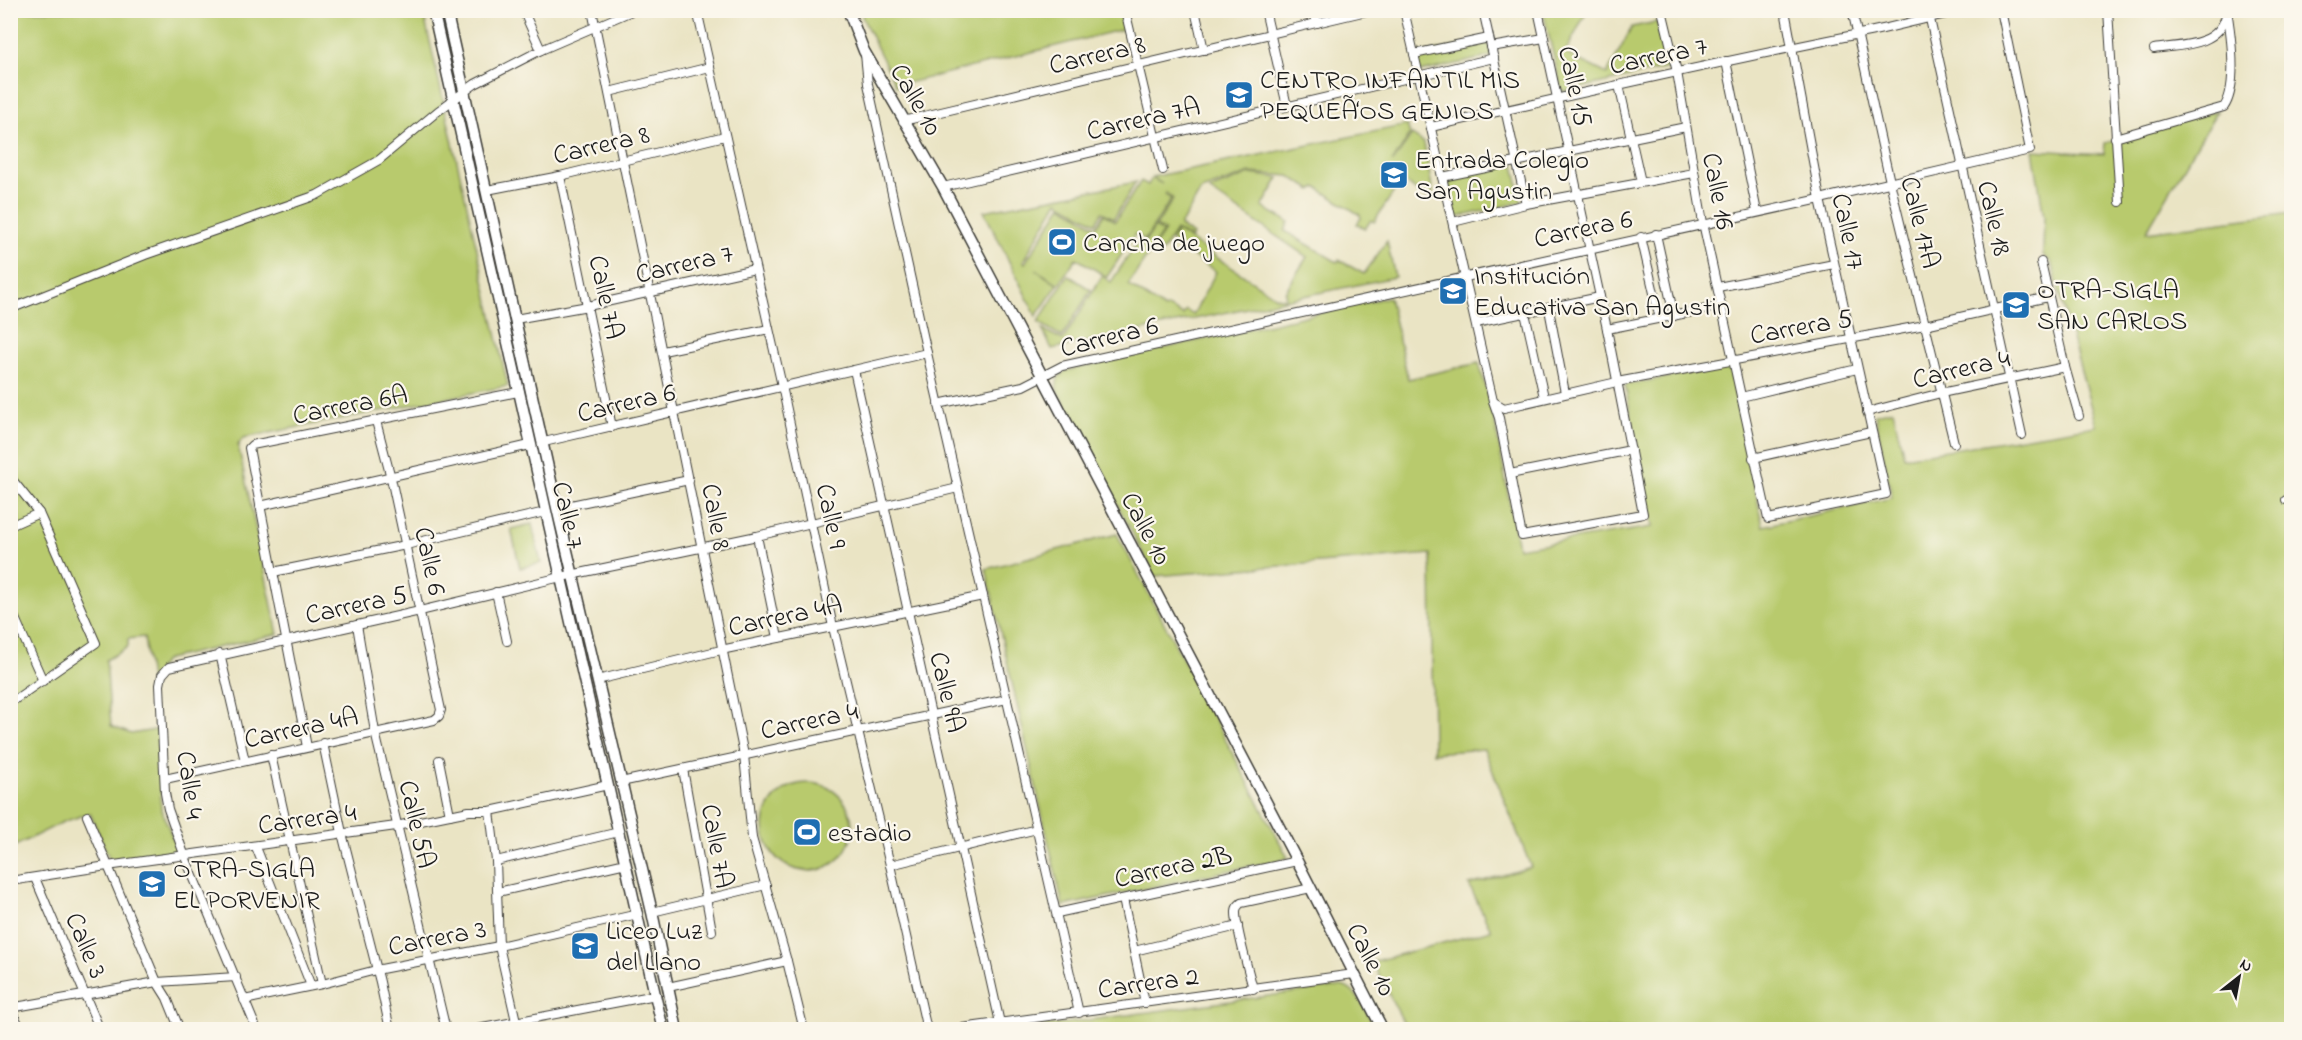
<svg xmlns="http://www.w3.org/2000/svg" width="2302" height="1040" viewBox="0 0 2302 1040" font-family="'Indie Flower',sans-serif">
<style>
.green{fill:#b8ca6d;stroke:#6a7344;stroke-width:1.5}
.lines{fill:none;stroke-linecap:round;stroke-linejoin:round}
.street-casing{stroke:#3b3a35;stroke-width:10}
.secondary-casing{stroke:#3b3a35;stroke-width:13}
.street{stroke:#fff;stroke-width:8}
.secondary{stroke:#fff;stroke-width:10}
.labels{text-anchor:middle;stroke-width:4.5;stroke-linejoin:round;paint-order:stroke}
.street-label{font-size:27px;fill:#1c1c1c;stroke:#fbf7ec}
.poi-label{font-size:27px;fill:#1c1c1c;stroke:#fbf7ec;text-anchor:start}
</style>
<rect width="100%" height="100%" fill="#fbf7ec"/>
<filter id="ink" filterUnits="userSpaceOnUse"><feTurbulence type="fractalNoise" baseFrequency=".0167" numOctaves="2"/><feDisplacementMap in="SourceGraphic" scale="12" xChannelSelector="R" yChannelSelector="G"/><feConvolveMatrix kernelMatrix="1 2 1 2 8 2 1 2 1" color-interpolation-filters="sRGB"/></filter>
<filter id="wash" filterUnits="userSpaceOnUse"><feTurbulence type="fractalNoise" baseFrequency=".008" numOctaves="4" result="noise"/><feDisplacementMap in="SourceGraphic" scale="24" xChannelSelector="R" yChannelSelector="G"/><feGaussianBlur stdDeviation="1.35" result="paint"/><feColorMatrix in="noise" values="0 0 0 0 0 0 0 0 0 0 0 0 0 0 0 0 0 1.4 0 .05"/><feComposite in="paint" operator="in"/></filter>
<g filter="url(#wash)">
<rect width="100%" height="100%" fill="#eae4c4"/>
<g class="green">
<path d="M10,11H423L508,386L243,438L238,445L278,634L167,659L160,666L151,687L144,637L128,639V647L106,660L111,726L131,734L161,729L163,779L160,798L161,808L178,852L111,862L90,813L63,822L11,848Z"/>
<path d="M861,11H1119L1124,29L896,86L863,19Z"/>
<path d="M1543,11H1587L1565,53L1607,74L1632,27L1657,22L1667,68L1562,92Z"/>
<path d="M1488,40L1492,56L1420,72L1416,55Z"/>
<path d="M2217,111L2146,232L2291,213V1029H1407L1372,962L1491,930L1469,885L1531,867L1484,749L1433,753L1431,554L1155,576L1056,388L1058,378L1065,371L1389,297L1408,379L1479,363L1494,418L1518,548L1653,527L1625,385L1729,366L1763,526L1892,498L1875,414L1893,410L1904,457L2096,426L2051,262L2043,255L2044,217L2033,150L2104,154L2105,143Z"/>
<path d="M1407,125L1410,134L1392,163L1412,135L1424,143L1433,193L1426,197L1387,170L1383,178L1397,187L1374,222L1371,220L1365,229L1357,224L1361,218L1360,215L1316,187L1312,190L1289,176L1250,173L1201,190L1180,226L1193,235L1191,238L1176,230L1162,252L1154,247L1165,231L1156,226L1173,199L1166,193L1165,195L1171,199L1145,240L1135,234L1107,277L1076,258L1059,284L1036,270L1058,285L1036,316L984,211L1136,182L1114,218L1102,212L1096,223L1058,201L1023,261L1025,263L1062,205L1096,227L1104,214L1115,221L1141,181L1148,185L1152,178L1162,184L1152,177Z"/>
<path d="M1514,164L1522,202L1454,218L1448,179Z"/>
<path d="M1250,174L1279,178L1262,207L1289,222L1285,231L1337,262L1339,260L1364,274L1387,241L1395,277L1052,349L1042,329L1063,340L1102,276L1111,282L1137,243L1142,246L1155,227L1163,232L1128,285L1165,309L1168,307L1183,315L1186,310L1193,315L1216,272L1171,240L1177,231L1276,297L1286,299L1285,292L1307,257L1209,190Z"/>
<path d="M1068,275L1091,290L1062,337L1038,322Z"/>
<path d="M532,524L541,563L520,568L511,529Z"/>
<path d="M1117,534L1288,858L1063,906L986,569Z"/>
<circle cx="808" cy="827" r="44"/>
<path d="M1342,986C1360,991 1367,1014 1375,1029H1023Z"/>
</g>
</g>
<g filter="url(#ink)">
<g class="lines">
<g class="street-casing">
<g id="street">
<path d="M523,10L541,50"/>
<path d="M592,10L744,755L752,838L787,961L804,1030"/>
<path d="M697,10L782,386L833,627L890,865L927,1030"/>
<path d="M1125,10L1163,170"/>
<path d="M1195,10L1204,50"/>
<path d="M1265,10L1287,106"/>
<path d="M1314,10L1317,23"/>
<path d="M1404,10L1493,401L1499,418L1522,536L1643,514L1607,329L1538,10"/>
<path d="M1483,10L1526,204"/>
<path d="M1662,10L1677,72L1703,223L1768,519L1886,494L1820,199L1785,10"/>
<path d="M1852,10L1890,182L1954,443"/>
<path d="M1928,10L2022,435"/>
<path d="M2108,10L2120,202"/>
<path d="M1491,47L1544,38"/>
<path d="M2154,49C2180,45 2219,47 2226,15"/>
<path d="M865,54L868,84L927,353L1079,1013"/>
<path d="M1414,54L1489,38"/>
<path d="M1726,61L1757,212"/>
<path d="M1619,85L1641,182"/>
<path d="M609,92L710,67"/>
<path d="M903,121L1371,10"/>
<path d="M1431,127C1572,95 1713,63 1854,35C1892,28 1928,17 1965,10"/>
<path d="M2115,138L2224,107C2238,87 2231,34 2227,10"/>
<path d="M560,176L612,427"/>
<path d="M1442,177L1686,127"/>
<path d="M943,187L1494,58"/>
<path d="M487,190L560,176L725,136"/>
<path d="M1453,222L1526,204L1694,173"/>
<path d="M1656,234L1674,316"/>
<path d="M1641,237L1660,319"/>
<path d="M2041,262L2065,367L2079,416"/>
<path d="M1718,287L1834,264"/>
<path d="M10,309L145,255L317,195L379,160L438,111L475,84L541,50L634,10"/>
<path d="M1549,309L1565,393"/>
<path d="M1525,313L1544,397"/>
<path d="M515,319L588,306L755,269"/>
<path d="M1476,323L1600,297"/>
<path d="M1607,329L1722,306"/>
<path d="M663,351L769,329"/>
<path d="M854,370L1000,1023"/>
<path d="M1741,397L1857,369"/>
<path d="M1494,402L1504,408L1617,382L1925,325L2048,297"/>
<path d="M938,404L1023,386L1062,366L1820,199L2030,150L2001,10"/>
<path d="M1867,412L1941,393L2065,367"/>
<path d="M544,442L927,353"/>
<path d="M1753,458L1871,432"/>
<path d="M1510,474L1631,450"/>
<path d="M10,477L39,513L96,643L10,703"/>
<path d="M2286,500L2292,498"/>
<path d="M260,506L530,445"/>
<path d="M557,508L689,480"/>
<path d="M10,526L39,513"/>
<path d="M757,536L778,638"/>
<path d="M273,572L406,545L545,512"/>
<path d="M496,592L507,641"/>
<path d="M10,607L43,681"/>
<path d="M357,625L375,732L446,1030"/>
<path d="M220,654L245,761"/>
<path d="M597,680L721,650L983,596"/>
<path d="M323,743L342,833L380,982L390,1030"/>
<path d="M307,747L249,448L252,445L518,392"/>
<path d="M271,755L322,984"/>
<path d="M439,760L450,815"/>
<path d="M683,769L712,931"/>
<path d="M165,779L434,720L439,716L441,710L391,478L376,421"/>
<path d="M621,782L1007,699"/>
<path d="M490,811L496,861L499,946L518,1030"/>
<path d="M87,816L157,982L167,998L180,1030"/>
<path d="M256,847L311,986"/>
<path d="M496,861L619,832"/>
<path d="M890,865L1037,829"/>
<path d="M35,878L100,1030"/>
<path d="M10,881L107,866L396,826L469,811H490L608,785"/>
<path d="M498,892L626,863"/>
<path d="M1123,899L1145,1003"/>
<path d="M652,912L766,885"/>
<path d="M1057,913L1297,861"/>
<path d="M1134,951L1238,926"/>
<path d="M668,987L787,961"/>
<path d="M1253,989C1249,972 1235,926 1236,911C1236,907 1238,906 1241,903L1311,888"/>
<path d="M244,1000L322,984L376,970L499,946L638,914"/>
<path d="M10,1007L21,1030"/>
<path d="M10,1008L157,982L236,977"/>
<path d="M257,1030L185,857L168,809L165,793L160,685L162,675L169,667L420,611L561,577L757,536L958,488"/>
<path d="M472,1030L656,995"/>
<path d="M947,1030L1354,974"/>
</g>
</g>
<g class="secondary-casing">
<g id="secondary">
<path d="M433,10L663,1030"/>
<path d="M446,10L557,508L652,912L677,1030"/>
<path d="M848,10L864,51L943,187L1297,861L1383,1030"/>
</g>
</g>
<use href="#street" class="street"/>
<use href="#secondary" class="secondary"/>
</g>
</g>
<defs>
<g id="school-square" transform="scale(1.5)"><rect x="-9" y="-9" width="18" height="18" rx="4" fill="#1f6fb2" stroke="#fbf7ec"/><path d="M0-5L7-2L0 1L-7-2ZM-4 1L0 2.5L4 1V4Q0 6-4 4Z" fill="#fff"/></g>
<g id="university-square" transform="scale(1.5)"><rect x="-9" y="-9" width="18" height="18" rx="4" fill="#1f6fb2" stroke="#fbf7ec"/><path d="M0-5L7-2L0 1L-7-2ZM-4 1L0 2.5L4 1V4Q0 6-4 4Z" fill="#fff"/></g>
<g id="stadium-square" transform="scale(1.5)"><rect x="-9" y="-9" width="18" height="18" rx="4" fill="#1f6fb2" stroke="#fbf7ec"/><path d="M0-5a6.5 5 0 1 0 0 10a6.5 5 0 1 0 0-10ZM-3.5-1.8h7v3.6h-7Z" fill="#fff"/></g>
</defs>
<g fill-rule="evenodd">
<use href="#school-square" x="1239" y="95"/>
<use href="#university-square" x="1394" y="175"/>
<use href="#stadium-square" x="1062" y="242"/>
<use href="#school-square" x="1453" y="291"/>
<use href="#school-square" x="2016" y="305"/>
<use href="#stadium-square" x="807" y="832"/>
<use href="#school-square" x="152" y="884"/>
<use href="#school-square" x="585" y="946"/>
</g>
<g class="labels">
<g class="street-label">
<text transform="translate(1097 54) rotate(-13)" y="9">Carrera 8</text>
<text transform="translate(1658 55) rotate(-12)" y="9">Carrera 7</text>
<text transform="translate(1576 86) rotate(78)" y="9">Calle 15</text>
<text transform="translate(917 99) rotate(60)" y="9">Calle 10</text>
<text transform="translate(1143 118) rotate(-13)" y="9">Carrera 7A</text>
<text transform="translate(601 144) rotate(-13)" y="9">Carrera 8</text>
<text transform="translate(1719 191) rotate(79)" y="9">Calle 16</text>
<text transform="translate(1995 218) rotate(77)" y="9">Calle 18</text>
<text transform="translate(1921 222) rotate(76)" y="9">Calle 17A</text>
<text transform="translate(1583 228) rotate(-12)" y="9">Carrera 6</text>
<text transform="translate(1849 231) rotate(78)" y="9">Calle 17</text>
<text transform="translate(684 263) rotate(-13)" y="9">Carrera 7</text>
<text transform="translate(607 297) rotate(78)" y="9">Calle 7A</text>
<text transform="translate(1801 326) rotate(-10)" y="9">Carrera 5</text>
<text transform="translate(1109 336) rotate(-14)" y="9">Carrera 6</text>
<text transform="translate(1961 368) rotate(-13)" y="9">Carrera 4</text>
<text transform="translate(626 402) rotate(-13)" y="9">Carrera 6</text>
<text transform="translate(350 404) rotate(-11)" y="9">Carrera 6A</text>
<text transform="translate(569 515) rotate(77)" y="9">Calle 7</text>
<text transform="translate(832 516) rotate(78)" y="9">Calle 9</text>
<text transform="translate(717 517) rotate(80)" y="9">Calle 8</text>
<text transform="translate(1147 528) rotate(62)" y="9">Calle 10</text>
<text transform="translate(431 561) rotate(78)" y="9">Calle 6</text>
<text transform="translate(356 604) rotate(-12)" y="9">Carrera 5</text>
<text transform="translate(785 615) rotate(-12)" y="9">Carrera 4A</text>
<text transform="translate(948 692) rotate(77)" y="9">Calle 9A</text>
<text transform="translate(809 720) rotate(-12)" y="9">Carrera 4</text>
<text transform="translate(301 727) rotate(-12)" y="9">Carrera 4A</text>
<text transform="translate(191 785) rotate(82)" y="9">Calle 4</text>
<text transform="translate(307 818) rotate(-8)" y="9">Carrera 4</text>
<text transform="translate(418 824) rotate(77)" y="9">Calle 5A</text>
<text transform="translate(718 846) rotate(80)" y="9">Calle 7A</text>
<text transform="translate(1173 866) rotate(-12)" y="9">Carrera 2B</text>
<text transform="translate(437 937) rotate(-11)" y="9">Carrera 3</text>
<text transform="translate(87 945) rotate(67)" y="9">Calle 3</text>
<text transform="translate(1372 959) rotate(63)" y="9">Calle 10</text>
<text transform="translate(1148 982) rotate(-8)" y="9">Carrera 2</text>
</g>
<g class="poi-label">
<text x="1260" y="88">CENTRO INFANTIL MIS<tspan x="1260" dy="31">PEQUEÃ‘OS GENIOS</tspan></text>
<text x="1415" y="168">Entrada Colegio<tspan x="1415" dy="31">San Agustin</tspan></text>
<text x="1083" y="251">Cancha de juego</text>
<text x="1474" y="284">Institución<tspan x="1474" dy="31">Educativa San Agustin</tspan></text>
<text x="2037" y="298">OTRA-SIGLA<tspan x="2037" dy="31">SAN CARLOS</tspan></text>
<text x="828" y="841">estadio</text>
<text x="173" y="877">OTRA-SIGLA<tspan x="173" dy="31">EL PORVENIR</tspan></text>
<text x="606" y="939">Liceo Luz<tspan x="606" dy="31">del Llano</tspan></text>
</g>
</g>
<rect width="2302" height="1040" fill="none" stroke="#fbf7ec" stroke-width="36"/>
<g transform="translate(2239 977) rotate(31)" stroke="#fbf7ec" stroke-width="4.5" paint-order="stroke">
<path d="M0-4.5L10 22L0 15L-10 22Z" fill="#1c1c1c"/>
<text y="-9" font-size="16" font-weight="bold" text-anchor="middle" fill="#1c1c1c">N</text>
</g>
</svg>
